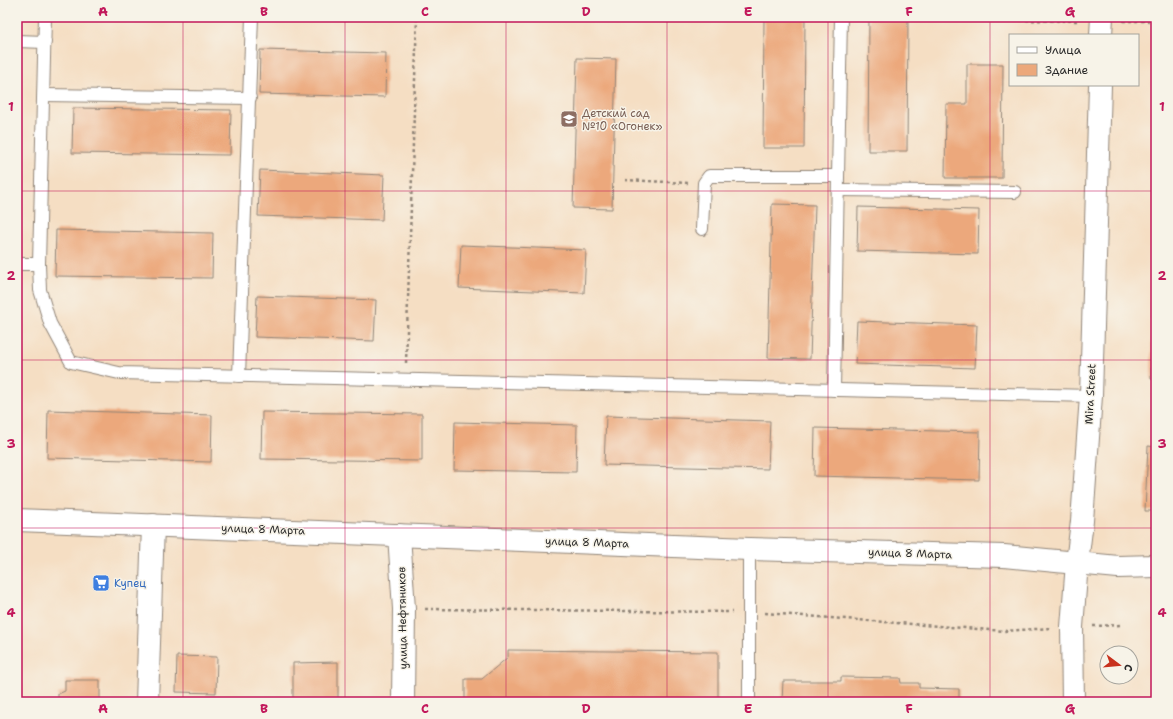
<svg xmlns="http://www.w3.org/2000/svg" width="1173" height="719" viewBox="0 0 1173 719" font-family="'Shantell Sans',sans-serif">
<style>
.building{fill:#eca87b}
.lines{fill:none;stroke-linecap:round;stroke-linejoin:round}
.lane-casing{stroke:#908477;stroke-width:14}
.street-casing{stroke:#908477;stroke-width:24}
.secondary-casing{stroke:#908477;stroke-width:24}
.path{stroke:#908477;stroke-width:2.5;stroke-dasharray:3 3;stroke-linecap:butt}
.lane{stroke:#fff;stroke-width:12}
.street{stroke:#fff;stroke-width:22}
.secondary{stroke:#fff;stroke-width:22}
.grid{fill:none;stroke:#c2185b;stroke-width:1;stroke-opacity:0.55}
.labels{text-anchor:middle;stroke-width:3;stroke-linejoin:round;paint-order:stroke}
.education-label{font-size:11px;fill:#785e54;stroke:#f7f3e8;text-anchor:start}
.street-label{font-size:11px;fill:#2b2b2b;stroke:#f7f3e8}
.shop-label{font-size:11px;fill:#366cbe;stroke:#f7f3e8;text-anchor:start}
.neatline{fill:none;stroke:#c2185b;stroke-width:1.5}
.grid-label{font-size:13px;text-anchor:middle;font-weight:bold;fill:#c2185b}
</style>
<rect width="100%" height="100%" fill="#f7f3e8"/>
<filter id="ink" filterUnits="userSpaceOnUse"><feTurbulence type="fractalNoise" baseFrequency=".025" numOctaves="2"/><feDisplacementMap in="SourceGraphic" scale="8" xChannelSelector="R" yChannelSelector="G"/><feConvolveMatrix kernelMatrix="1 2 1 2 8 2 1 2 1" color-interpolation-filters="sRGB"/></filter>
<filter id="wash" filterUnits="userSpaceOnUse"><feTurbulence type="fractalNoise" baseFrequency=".012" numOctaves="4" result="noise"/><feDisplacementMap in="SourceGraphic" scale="16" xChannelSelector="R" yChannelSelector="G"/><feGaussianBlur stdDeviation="0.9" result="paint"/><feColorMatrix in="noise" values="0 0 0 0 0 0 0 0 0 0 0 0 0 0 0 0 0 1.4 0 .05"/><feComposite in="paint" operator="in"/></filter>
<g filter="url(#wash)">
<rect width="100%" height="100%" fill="#f5dec3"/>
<g id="blocks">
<g class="building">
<path d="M764,17H805L804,148H763Z"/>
<path d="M869,17H908L907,151H868Z"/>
<path d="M260,50L386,53L385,97L259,94Z"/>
<path d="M577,58L616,59L612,209L573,208Z"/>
<path d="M967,64H1003L1002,178H945L946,104H967Z"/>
<path d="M73,108L231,110L230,155L72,153Z"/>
<path d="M260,170L384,175L382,220L258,216Z"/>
<path d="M772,204L815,205L810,359L768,358Z"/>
<path d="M858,207L979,210L978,254L857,251Z"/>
<path d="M56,230L213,233L212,278L55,276Z"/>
<path d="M461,245L586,250L584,293L459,288Z"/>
<path d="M1153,255H1156V380L1151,379Z"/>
<path d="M17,287H20L18,345H17Z"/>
<path d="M257,296L376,300L374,341L255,337Z"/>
<path d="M857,321L977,325L975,368L855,364Z"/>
<path d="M48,410L212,415L211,462L47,458Z"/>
<path d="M262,412L422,414V461L261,459Z"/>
<path d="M606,416L770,421L768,469L604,465Z"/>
<path d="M455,422L577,425L576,472L454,470Z"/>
<path d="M815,428L980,432L979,480L814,476Z"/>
<path d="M1148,446L1156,447V511H1145Z"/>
<path d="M508,650L718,652V702H465V679H482L508,657Z"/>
<path d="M177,656L217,657L216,693L176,692Z"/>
<path d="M338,662V700L293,701V663Z"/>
<path d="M841,677L900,678L901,683H919V688L959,689V702H782L783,681H841Z"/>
<path d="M65,680H100V702H58V694L65,691Z"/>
</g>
</g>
</g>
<g filter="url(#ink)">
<use href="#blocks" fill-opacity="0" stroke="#908477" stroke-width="1"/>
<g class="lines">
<g class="lane-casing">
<g id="lane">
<path d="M45,17L39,264L40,290L50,323L71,362L119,373L1091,396"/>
<path d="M17,41L45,42"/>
<path d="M44,95L250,98"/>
<path d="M838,190L1015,192"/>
<path d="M702,229L704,183L709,176H838"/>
<path d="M17,264H39"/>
<path d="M239,376L252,17"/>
<path d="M834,390L841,17"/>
<path d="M749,702V549"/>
</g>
</g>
<g class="street-casing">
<g id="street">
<path d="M17,520L749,549L1004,556L1118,567L1156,566"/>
<path d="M399,535L404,609L403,702"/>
<path d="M147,702L153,525"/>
</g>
</g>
<g class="secondary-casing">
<g id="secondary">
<path d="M1101,35L1102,17"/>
<path d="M1073,702L1072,627L1077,563L1082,521L1091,396L1100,85"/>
</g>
</g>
<g class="path">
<path d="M1020,20L1080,21"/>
<path d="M1123,21H1149"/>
<path d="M625,180L689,183"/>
<path d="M406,363L417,17"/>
<path d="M425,609L732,612"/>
<path d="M765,613L1004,631L1052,628"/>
<path d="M1093,626L1122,625"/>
</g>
<use href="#lane" class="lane"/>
<use href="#street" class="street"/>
<use href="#secondary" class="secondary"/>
</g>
</g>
<path class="grid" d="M183,17V702M345,17V702M506,17V702M667,17V702M828,17V702M990,17V702M17,191H1156M17,360H1156M17,528H1156"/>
<defs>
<g id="school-square" transform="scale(0.9)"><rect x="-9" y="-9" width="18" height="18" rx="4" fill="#8d6e63" stroke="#f7f3e8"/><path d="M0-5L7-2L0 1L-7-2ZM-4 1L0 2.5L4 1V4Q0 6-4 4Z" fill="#fff"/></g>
<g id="supermarket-square" transform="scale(0.9)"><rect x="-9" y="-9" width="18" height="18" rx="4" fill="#3f7fe0" stroke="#f7f3e8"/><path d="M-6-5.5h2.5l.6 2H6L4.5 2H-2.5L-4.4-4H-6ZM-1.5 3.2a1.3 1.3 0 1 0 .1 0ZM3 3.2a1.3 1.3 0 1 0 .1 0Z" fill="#fff"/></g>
</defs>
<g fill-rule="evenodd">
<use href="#school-square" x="569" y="119"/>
<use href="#supermarket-square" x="101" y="583"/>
</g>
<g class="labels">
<g class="education-label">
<text x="582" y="117">Детский сад<tspan x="582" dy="13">№10 «Огонек»</tspan></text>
</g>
<g class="street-label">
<text transform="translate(1090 394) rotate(-87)" y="4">Mira Street</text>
<text transform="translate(263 529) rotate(2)" y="4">улица 8 Марта</text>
<text transform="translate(587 542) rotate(2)" y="4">улица 8 Марта</text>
<text transform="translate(910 553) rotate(2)" y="4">улица 8 Марта</text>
<text transform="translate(402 618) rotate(-91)" y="4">улица Нефтяников</text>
</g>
<g class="shop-label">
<text x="114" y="587">Купец</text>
</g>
</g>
<rect width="1173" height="719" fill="none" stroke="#f7f3e8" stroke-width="44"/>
<rect x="1009" y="34" width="130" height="52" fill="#f7f3e8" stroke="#a5a39c"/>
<rect x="1017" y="47" width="20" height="6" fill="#ffffff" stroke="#a5a39c"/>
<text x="1045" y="54" font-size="12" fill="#2b2b2b">Улица</text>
<rect x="1017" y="64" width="20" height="12" fill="#eca87b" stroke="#a5a39c"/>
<text x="1045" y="74" font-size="12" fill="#2b2b2b">Здание</text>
<g transform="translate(1119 665) rotate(106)"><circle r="19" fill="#f7f3e8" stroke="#a5a39c"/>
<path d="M0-3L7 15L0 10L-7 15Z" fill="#c8321e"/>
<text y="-6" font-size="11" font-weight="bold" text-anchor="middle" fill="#2b2b2b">С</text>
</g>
<rect x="22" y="22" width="1129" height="675" class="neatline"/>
<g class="grid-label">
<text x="103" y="16">A</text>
<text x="264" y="16">B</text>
<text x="425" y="16">C</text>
<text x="586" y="16">D</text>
<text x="748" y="16">E</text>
<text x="909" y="16">F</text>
<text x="1070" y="16">G</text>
<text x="11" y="111">1</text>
<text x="1162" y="111">1</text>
<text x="11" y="280">2</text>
<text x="1162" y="280">2</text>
<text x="11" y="448">3</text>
<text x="1162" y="448">3</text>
<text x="11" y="617">4</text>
<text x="1162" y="617">4</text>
<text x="103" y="713">A</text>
<text x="264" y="713">B</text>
<text x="425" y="713">C</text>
<text x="586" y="713">D</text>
<text x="748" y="713">E</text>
<text x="909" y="713">F</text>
<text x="1070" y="713">G</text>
</g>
</svg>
